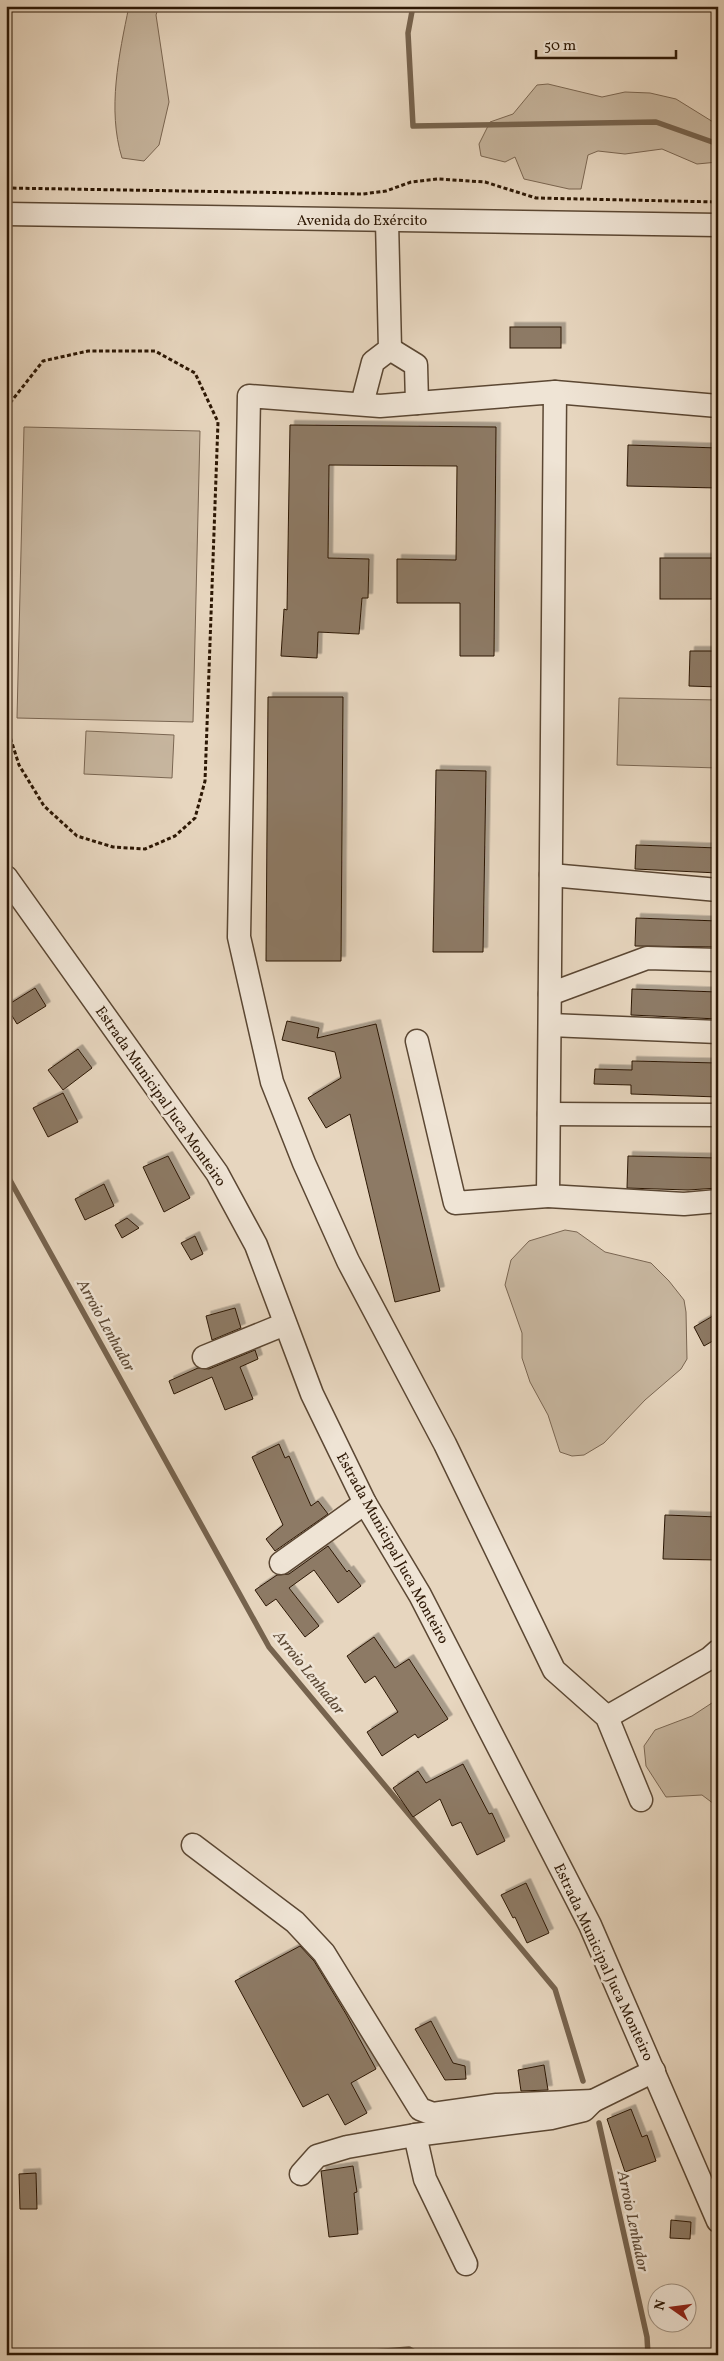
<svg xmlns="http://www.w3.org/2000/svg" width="724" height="2361" viewBox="0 0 724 2361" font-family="Vollkorn,serif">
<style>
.green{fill:#c7b69f;stroke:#7a6652}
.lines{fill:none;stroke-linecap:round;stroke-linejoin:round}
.stream{stroke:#76634e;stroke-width:5.5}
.building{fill:#8d7a65;stroke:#2c1704;filter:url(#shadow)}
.minor-casing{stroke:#5b4733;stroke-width:25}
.path{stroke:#2c1704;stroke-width:3;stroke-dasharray:4 2.5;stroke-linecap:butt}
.minor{stroke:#efe4d5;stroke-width:22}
.labels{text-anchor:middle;stroke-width:5;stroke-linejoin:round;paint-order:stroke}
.street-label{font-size:15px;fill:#2c1704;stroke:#efe4d5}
.water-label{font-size:16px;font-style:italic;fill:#5d4935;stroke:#efe4d5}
</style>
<defs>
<filter id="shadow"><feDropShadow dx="4.5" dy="-4.5" stdDeviation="0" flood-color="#0004"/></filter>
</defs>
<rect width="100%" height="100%" fill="#e7d6bf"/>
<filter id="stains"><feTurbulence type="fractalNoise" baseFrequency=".004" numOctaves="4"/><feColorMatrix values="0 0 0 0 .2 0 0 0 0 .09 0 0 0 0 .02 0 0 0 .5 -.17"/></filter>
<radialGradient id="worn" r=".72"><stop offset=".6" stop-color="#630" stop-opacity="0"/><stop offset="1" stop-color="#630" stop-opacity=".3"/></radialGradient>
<g class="green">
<path d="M129,6H159L156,15L169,102L159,145L144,161L122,158C107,109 119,55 129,6Z"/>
<path d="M548,84L602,97L625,92L650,93L676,99L718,125V162L697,164L662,149L625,154L598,151L588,155L581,189H569L524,179L515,157L505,162L481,156L479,144L490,122L513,114L537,85Z"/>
<path d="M24,427L200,431L193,722L17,718Z"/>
<path d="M619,698L718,700V768L617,765Z"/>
<path d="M86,731L174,735L172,778L84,774Z"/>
<path d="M565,1230L577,1232L605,1252L651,1263L669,1281L684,1300L686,1312L687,1359L681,1369L645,1400L604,1443L584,1455L572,1456L560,1452L548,1415L530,1382L522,1358V1333L505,1285L511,1260L529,1241Z"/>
<path d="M718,1699V1807L702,1795L666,1797L646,1766L644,1746L655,1730L692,1716Z"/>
</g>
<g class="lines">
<g class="stream">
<path d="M413,6L408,33L413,126L656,122L718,144"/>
<path d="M6,1173L269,1647L555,1989L583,2081"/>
<path d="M599,2123L647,2337L648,2355"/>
<path d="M361,2355L362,2353L409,2349L420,2355"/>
</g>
</g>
<g class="building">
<rect x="510" y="327" width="51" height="21"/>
<path d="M290,425L496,427L494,656H460V603H397V559L456,560L457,466L329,465L328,558L369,559L368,598H362L359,634L318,632L317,658L281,656L284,609L287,610Z"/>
<path d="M628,445L718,448V488L627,486Z"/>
<rect x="660" y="558" width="58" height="41"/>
<path d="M690,651H718V687L689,686Z"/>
<path d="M268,697H343L341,961H266Z"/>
<path d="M436,770L486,771L483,952H433Z"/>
<path d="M636,845L718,848V873L635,869Z"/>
<path d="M636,918L718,921V947L635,946Z"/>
<path d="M35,988L46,1006L17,1024L6,1006Z"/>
<path d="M632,989L718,992V1019L631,1015Z"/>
<path d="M287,1021L319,1028L317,1038L376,1024L440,1291L395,1302L350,1114L326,1128L308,1098L341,1078L335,1052L282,1040Z"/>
<path d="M78,1049L92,1068L63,1090L48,1070Z"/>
<path d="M632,1061L718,1063V1097L631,1094V1085L594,1084L595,1069L632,1070Z"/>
<path d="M63,1093L78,1122L48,1137L33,1108Z"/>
<path d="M168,1156L190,1198L164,1212L143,1167Z"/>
<path d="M628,1156L718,1158V1188L688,1190L627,1188Z"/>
<path d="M104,1184L114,1206L85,1220L75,1199Z"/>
<path d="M127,1218L139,1228L122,1238L115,1225Z"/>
<path d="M195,1236L203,1254L191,1260L181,1243Z"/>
<path d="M235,1308L241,1328L212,1340L206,1316Z"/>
<path d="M718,1313V1338L704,1346L694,1327Z"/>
<path d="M255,1350L258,1359L240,1367L253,1399L225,1410L212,1377L174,1394L169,1381L198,1368L209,1369Z"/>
<path d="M279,1444L285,1458L289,1456L311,1506L318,1501L328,1514L275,1551L266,1539L283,1525L252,1457Z"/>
<path d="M665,1515L718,1517V1560L663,1559Z"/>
<path d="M328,1546L347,1572L349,1570L361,1586L338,1603L314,1570L289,1588L319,1626L305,1637L276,1599L266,1606L255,1590L277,1575L289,1574Z"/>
<path d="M374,1637L395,1668L409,1659L448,1719L418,1738L415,1734L382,1756L367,1732L398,1712L375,1676L365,1683L347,1656Z"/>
<path d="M463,1764L489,1814L492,1813L505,1841L477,1855L461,1822L452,1826L440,1799L413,1817L393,1788L418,1771L426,1783Z"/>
<path d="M526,1883L549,1933L527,1943L515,1917L513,1918L501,1895Z"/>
<path d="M300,1946L314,1961L346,2014L376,2069L351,2083L367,2113L345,2125L328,2094L303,2107L235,1981Z"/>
<path d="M431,2021L453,2063L465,2066L466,2079L445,2080L415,2029Z"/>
<path d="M544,2065L548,2090L521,2091L518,2070Z"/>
<path d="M631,2109L642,2137L647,2135L656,2161L625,2172L607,2119Z"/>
<path d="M353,2166L357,2192L354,2193L358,2234L329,2237L321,2171Z"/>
<path d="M36,2173L37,2209H20L19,2174Z"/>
<path d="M671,2220L691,2222L690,2239L670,2238Z"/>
</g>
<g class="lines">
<g class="minor-casing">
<g id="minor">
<path d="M6,214L718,225"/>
<path d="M390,349L416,365L417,403"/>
<path d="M555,392L718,406"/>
<path d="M362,404L373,362L390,349L387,221"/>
<path d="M551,875L718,890"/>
<path d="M6,877L217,1173L256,1245L312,1394L365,1503L420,1595L590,1925L718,2221"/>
<path d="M550,994L647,958L718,960"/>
<path d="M550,1025L718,1032"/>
<path d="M417,1041L455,1203L548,1196"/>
<path d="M549,1114L718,1115"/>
<path d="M204,1357L285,1324"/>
<path d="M281,1563L365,1503"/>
<path d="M607,1717L710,1658L718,1651"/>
<path d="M641,1800L607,1717L554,1670L445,1444L348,1261L304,1163L272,1082L239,937L249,396L380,406L555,392L548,1196L684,1204L718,1201"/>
<path d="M193,1845L295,1922L324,1953L420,2109L433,2114L497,2105L593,2101"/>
<path d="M415,2135L425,2179L466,2264"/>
<path d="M301,2174L317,2156L347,2147L415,2135L551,2118L584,2110L593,2101L654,2071"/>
</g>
</g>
<g class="path">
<path d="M6,188L363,194L386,191L411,182L438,179L485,182L536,198L718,202"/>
<path d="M6,611L10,403L43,361L88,351H155L195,373L218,422L205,781L195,818L175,836L145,849L113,847L77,836L44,806L19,765L6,724"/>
</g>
<use href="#minor" class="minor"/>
</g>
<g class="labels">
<g class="street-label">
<text x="362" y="225">Avenida do Exército</text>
<text transform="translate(161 1096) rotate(55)" y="5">Estrada Municipal Juca Monteiro</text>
<text transform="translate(393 1548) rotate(61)" y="5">Estrada Municipal Juca Monteiro</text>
<text transform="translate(604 1962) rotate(65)" y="5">Estrada Municipal Juca Monteiro</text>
</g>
<g class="water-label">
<text transform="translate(107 1325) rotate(61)" y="6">Arroio Lenhador</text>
<text transform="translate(310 1672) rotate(51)" y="6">Arroio Lenhador</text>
<text transform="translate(634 2221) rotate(78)" y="6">Arroio Lenhador</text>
</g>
</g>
<rect width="724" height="2361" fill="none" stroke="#e7d6bf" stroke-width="25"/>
<rect x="8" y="8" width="709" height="2346" fill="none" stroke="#2c1704" stroke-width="2.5"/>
<rect x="12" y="12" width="699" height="2336" fill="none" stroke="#2c1704"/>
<g transform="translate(672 2308) rotate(284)"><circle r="24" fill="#efe4d5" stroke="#a19281"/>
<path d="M0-4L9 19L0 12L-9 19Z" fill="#8f2418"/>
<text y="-8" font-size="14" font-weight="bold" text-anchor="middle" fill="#2c1704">N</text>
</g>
<path d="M536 50v8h140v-8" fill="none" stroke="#2c1704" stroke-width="2.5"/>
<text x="544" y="50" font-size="15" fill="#2c1704" stroke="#efe4d5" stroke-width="4" paint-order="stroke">50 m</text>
<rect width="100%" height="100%" filter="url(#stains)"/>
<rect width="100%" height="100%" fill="url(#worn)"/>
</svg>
